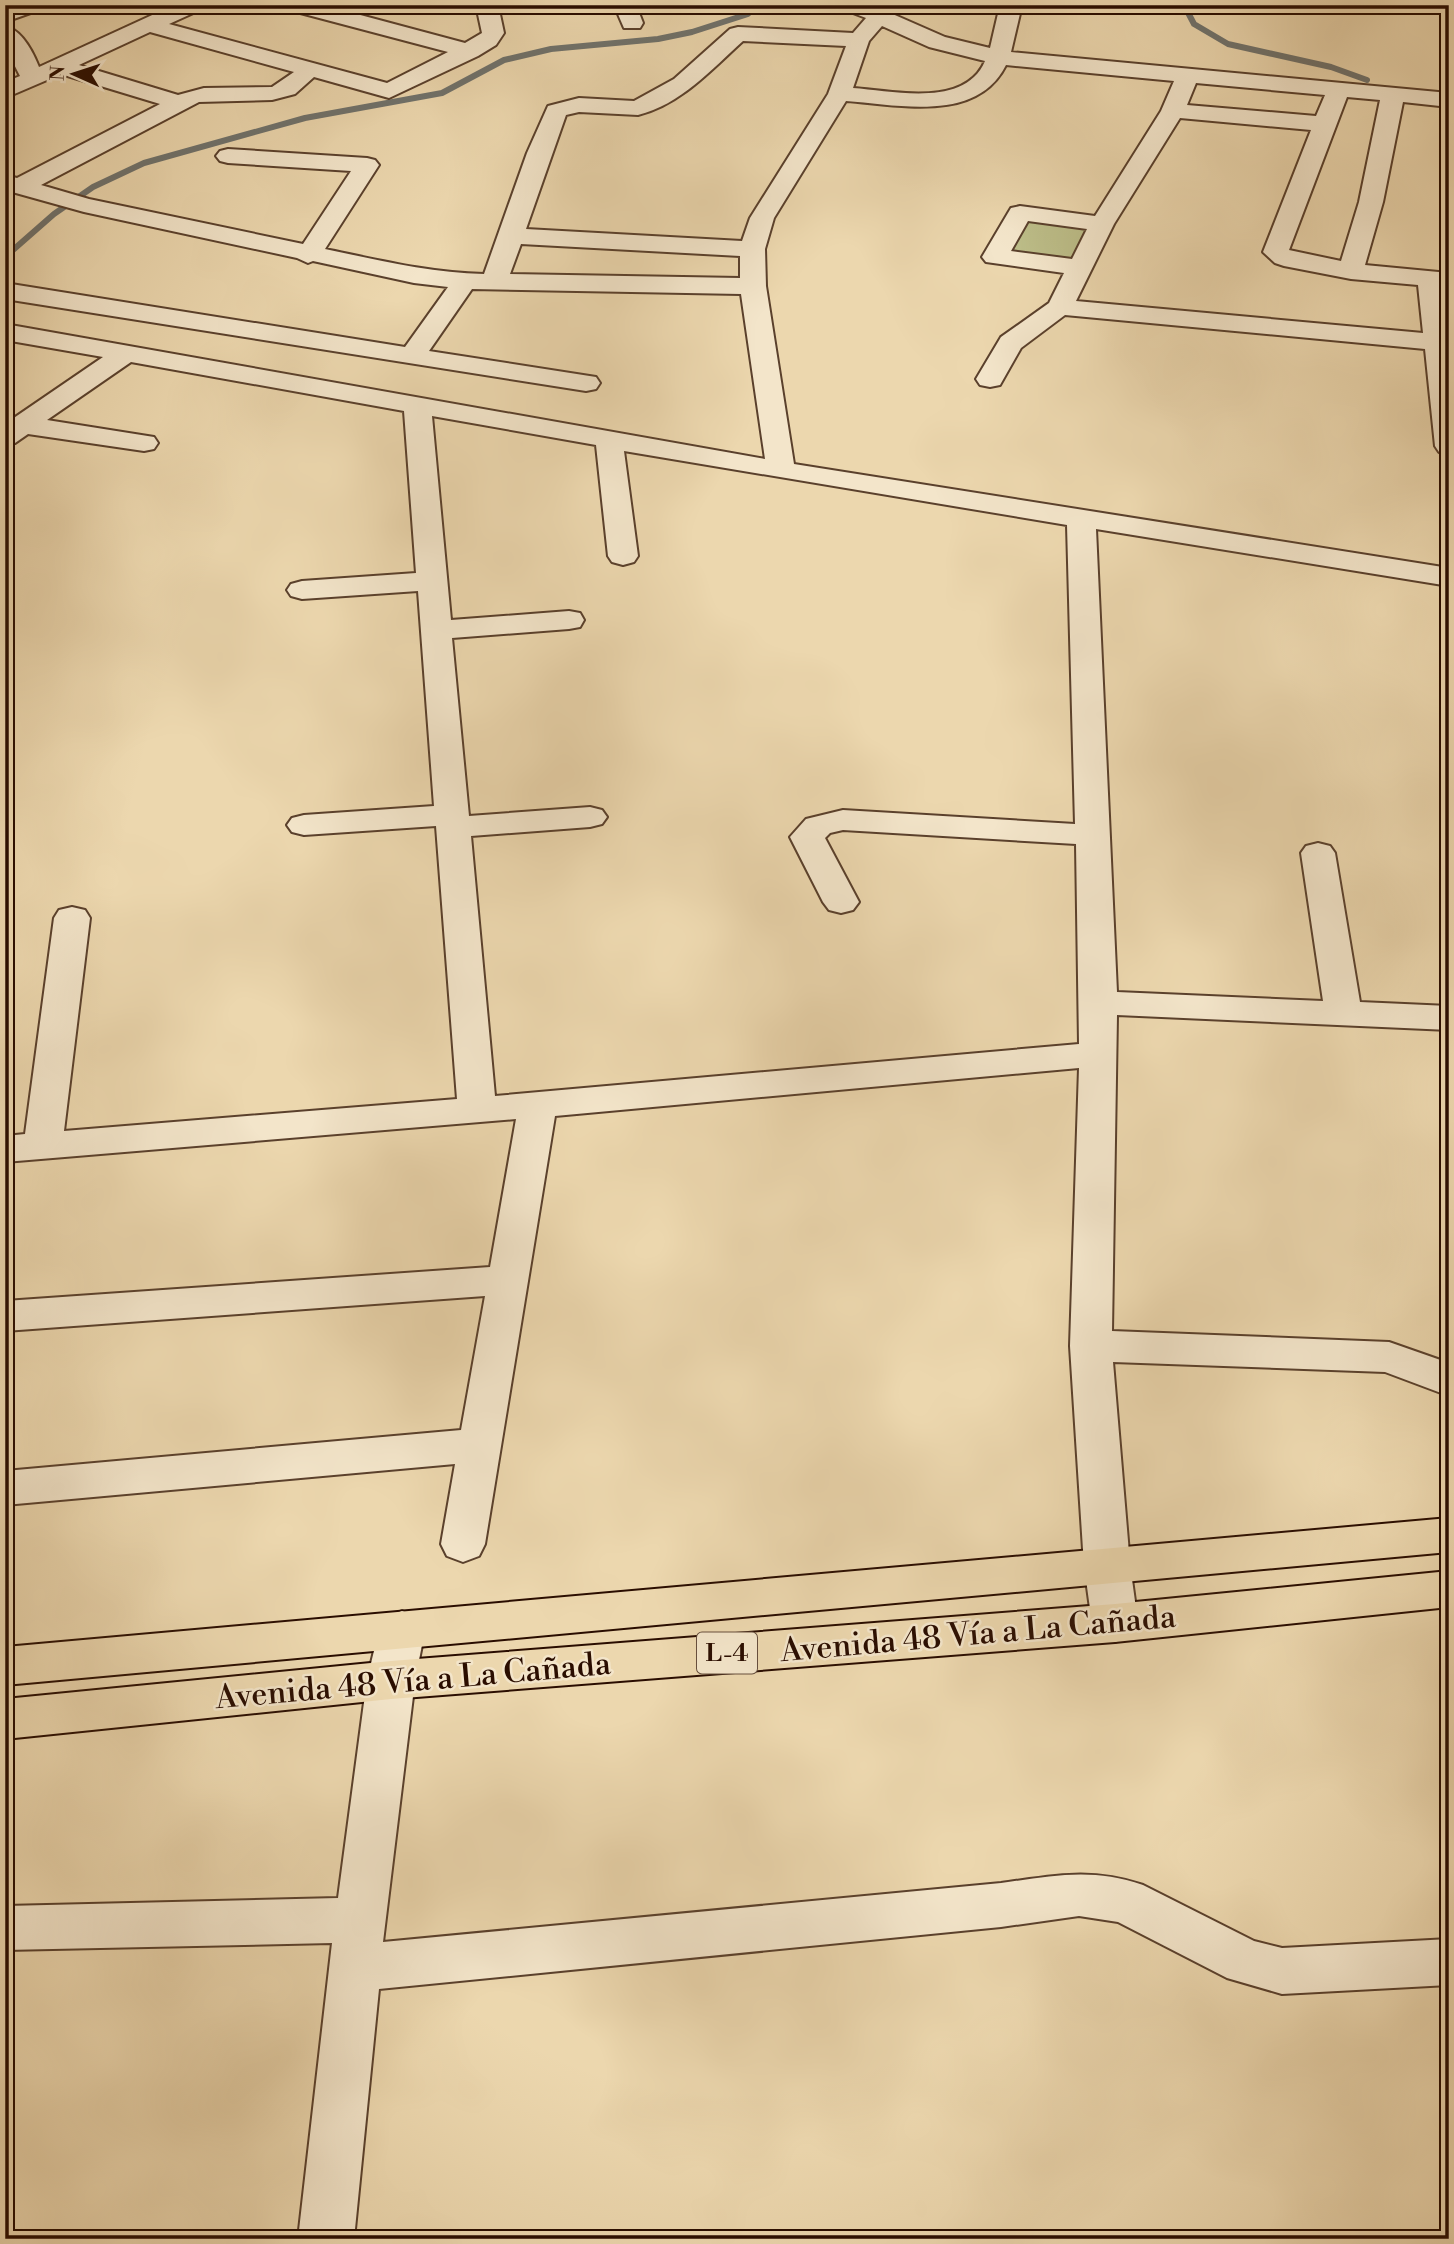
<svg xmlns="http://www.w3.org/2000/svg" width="1454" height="2244" viewBox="0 0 1454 2244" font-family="'Libre Bodoni',serif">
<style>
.green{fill:#bcbd88;stroke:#736544;stroke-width:2}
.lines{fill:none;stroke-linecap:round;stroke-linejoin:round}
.stream{stroke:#70736d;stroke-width:6}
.street-casing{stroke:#5a402c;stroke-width:4}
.primary-casing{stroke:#2a0d00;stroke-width:4}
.street{fill:#f3e5ca;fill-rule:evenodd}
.primary{fill:#ecd7ae;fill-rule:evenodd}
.labels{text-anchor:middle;stroke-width:5;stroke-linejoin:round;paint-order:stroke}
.shield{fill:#f3e5ca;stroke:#664e3d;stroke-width:2}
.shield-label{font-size:24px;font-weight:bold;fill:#2a0d00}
.near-street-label{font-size:32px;fill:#2a0d00;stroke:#f3e5ca}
</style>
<rect width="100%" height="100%" fill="#ecd7ae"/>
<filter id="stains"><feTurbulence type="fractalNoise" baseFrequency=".00286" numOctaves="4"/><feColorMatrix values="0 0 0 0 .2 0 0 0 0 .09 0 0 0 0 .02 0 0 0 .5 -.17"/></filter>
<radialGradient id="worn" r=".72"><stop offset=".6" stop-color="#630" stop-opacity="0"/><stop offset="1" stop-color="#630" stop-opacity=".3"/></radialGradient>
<path class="green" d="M1027,217L1092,227L1070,263L1006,255Z"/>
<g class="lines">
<g class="stream">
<path d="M1184,5L1194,24L1228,44L1331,67L1367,80"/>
<path d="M5,257L54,214L93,187L144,163L305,118L442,93L504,60L551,49L658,39L692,32L748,14L743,5"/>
</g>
<g class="street-casing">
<g id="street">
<path d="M12,5H42L39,10L5,22V8Z"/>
<path d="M174,5H203L200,10L169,24L387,83L448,52L289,10L286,5H323L465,43L482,33L476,5H498L504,33L496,45L478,56L389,98L314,77L295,94L272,100L199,102L41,185L89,199L303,244L351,171L228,163L220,161L216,156L220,151L228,149L367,158L375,160L379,165L325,249C378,260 430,273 484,274L527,153L548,106L579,98L634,101L674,79L730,29L738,27L853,33L866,18L845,10L842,5H872L945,37L990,48L1000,5H1022L1011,52L1449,93V107L1403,102L1383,202L1365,265L1449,273V289L1444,288L1449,328V454L1439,452L1435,446L1425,349L1065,315L1021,348L1000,385L990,387L980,385L976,379L1001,337L1049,303L1064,273L986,262L982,257L1008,213L1011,208L1020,206L1095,216L1161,111L1174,81L1006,65C977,123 900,105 846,101L774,218L765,249L766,286L794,464L1449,568V586L1096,529L1117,992L1323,1001L1301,853L1306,846L1318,843L1330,846L1335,853L1360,1002L1449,1006V1030L1117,1015L1112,1331L1389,1342L1449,1363V1396L1385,1372L1113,1362L1130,1565L1138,1623L1131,1636L1115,1642L1099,1636L1092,1623L1084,1565L1070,1346L1079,1068L555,1116L485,1544L479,1556L463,1562L447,1556L441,1544L455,1464L5,1505V1471L461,1430L485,1296L5,1331V1301L490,1267L516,1119L5,1162V1136L25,1134L54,918L59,910L72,907L85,910L90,918L64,1131L457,1099L436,826L304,835L292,832L287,825L292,818L304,815L434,806L418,591L302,599L291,596L287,590L291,584L302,581L416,573L404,411L131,362L47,420L154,437L158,443L154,449L144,451L28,434L15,443L5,445V424L103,357L5,340V324L765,459L741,294L472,289L429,351L596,377L600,383L596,389L586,391L5,299V283L405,347L448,287L414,283L313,261L308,263L297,258L84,212L5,190V175L17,178L160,104L61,74L5,98V82L20,76L5,47V26C22,30 33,52 39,67ZM882,26L929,47L985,61C965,108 894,91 853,88L869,41ZM150,32L294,72L272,87L204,88L178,95L79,65ZM743,41L846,46L828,94L750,218L742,241L526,229L566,115L579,112L638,115C680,105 712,69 743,41ZM1196,83L1325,95L1316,116L1187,105ZM1347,97L1380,100L1359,202L1341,261L1289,250ZM1180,118L1311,130L1263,252L1275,263L1284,266L1351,279L1418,285L1423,333L1076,301L1114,224ZM1028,221L1087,229L1072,259L1011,251ZM521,244L740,256V278L510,274ZM432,416L596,445L608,556L612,562L623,565L634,562L638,556L624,451L1067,525L1075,824L843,810L806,819L790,837L823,902L829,910L841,913L853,910L859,902L825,838L830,833L843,830L1076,844L1079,1044L495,1096L471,836L590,827L602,824L607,817L602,810L590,807L469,816L452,638L569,629L580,627L584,620L580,613L569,611L451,620Z"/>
<path d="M614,5H636L643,23L640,28H624Z"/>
<path d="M402,1611L418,1617L425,1630L415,1680L383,1942L1001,1883C1053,1876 1091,1867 1143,1885L1254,1941L1282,1948L1449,1939V1985L1282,1994L1227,1978L1118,1922L1079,1916L1001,1927L379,1989L354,2239H298L332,1943L5,1950V1906L338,1898L367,1680L379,1630L386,1617Z"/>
</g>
</g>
<g class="primary-casing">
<g id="primary">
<path d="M1449,1518V1552L5,1685V1647Z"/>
<path d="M1449,1571V1607L1115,1642L391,1699L5,1739V1699L391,1661L1115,1604Z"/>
</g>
</g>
<use href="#street" class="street"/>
<use href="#primary" class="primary"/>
</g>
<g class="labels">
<rect class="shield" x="697" y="1632.5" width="60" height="41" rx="5"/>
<g class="shield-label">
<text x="727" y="1661">L-4</text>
</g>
<g class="near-street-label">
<text transform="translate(978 1633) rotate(-5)" y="11">Avenida 48 Vía a La Cañada</text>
<text transform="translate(413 1680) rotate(-5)" y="11">Avenida 48 Vía a La Cañada</text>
</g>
</g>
<rect width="1454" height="2244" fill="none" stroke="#ecd7ae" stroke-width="28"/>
<rect x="7" y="7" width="1440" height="2230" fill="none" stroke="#2a0d00" stroke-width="3.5"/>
<rect x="14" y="14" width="1426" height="2216" fill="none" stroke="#2a0d00" stroke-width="2"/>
<g transform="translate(74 74) rotate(273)" stroke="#f3e5ca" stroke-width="5" paint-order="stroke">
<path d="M0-5L12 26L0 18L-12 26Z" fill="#2a0d00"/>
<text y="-10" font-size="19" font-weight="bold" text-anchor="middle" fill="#2a0d00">N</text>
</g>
<rect width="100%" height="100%" filter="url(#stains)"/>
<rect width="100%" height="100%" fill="url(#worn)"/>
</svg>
